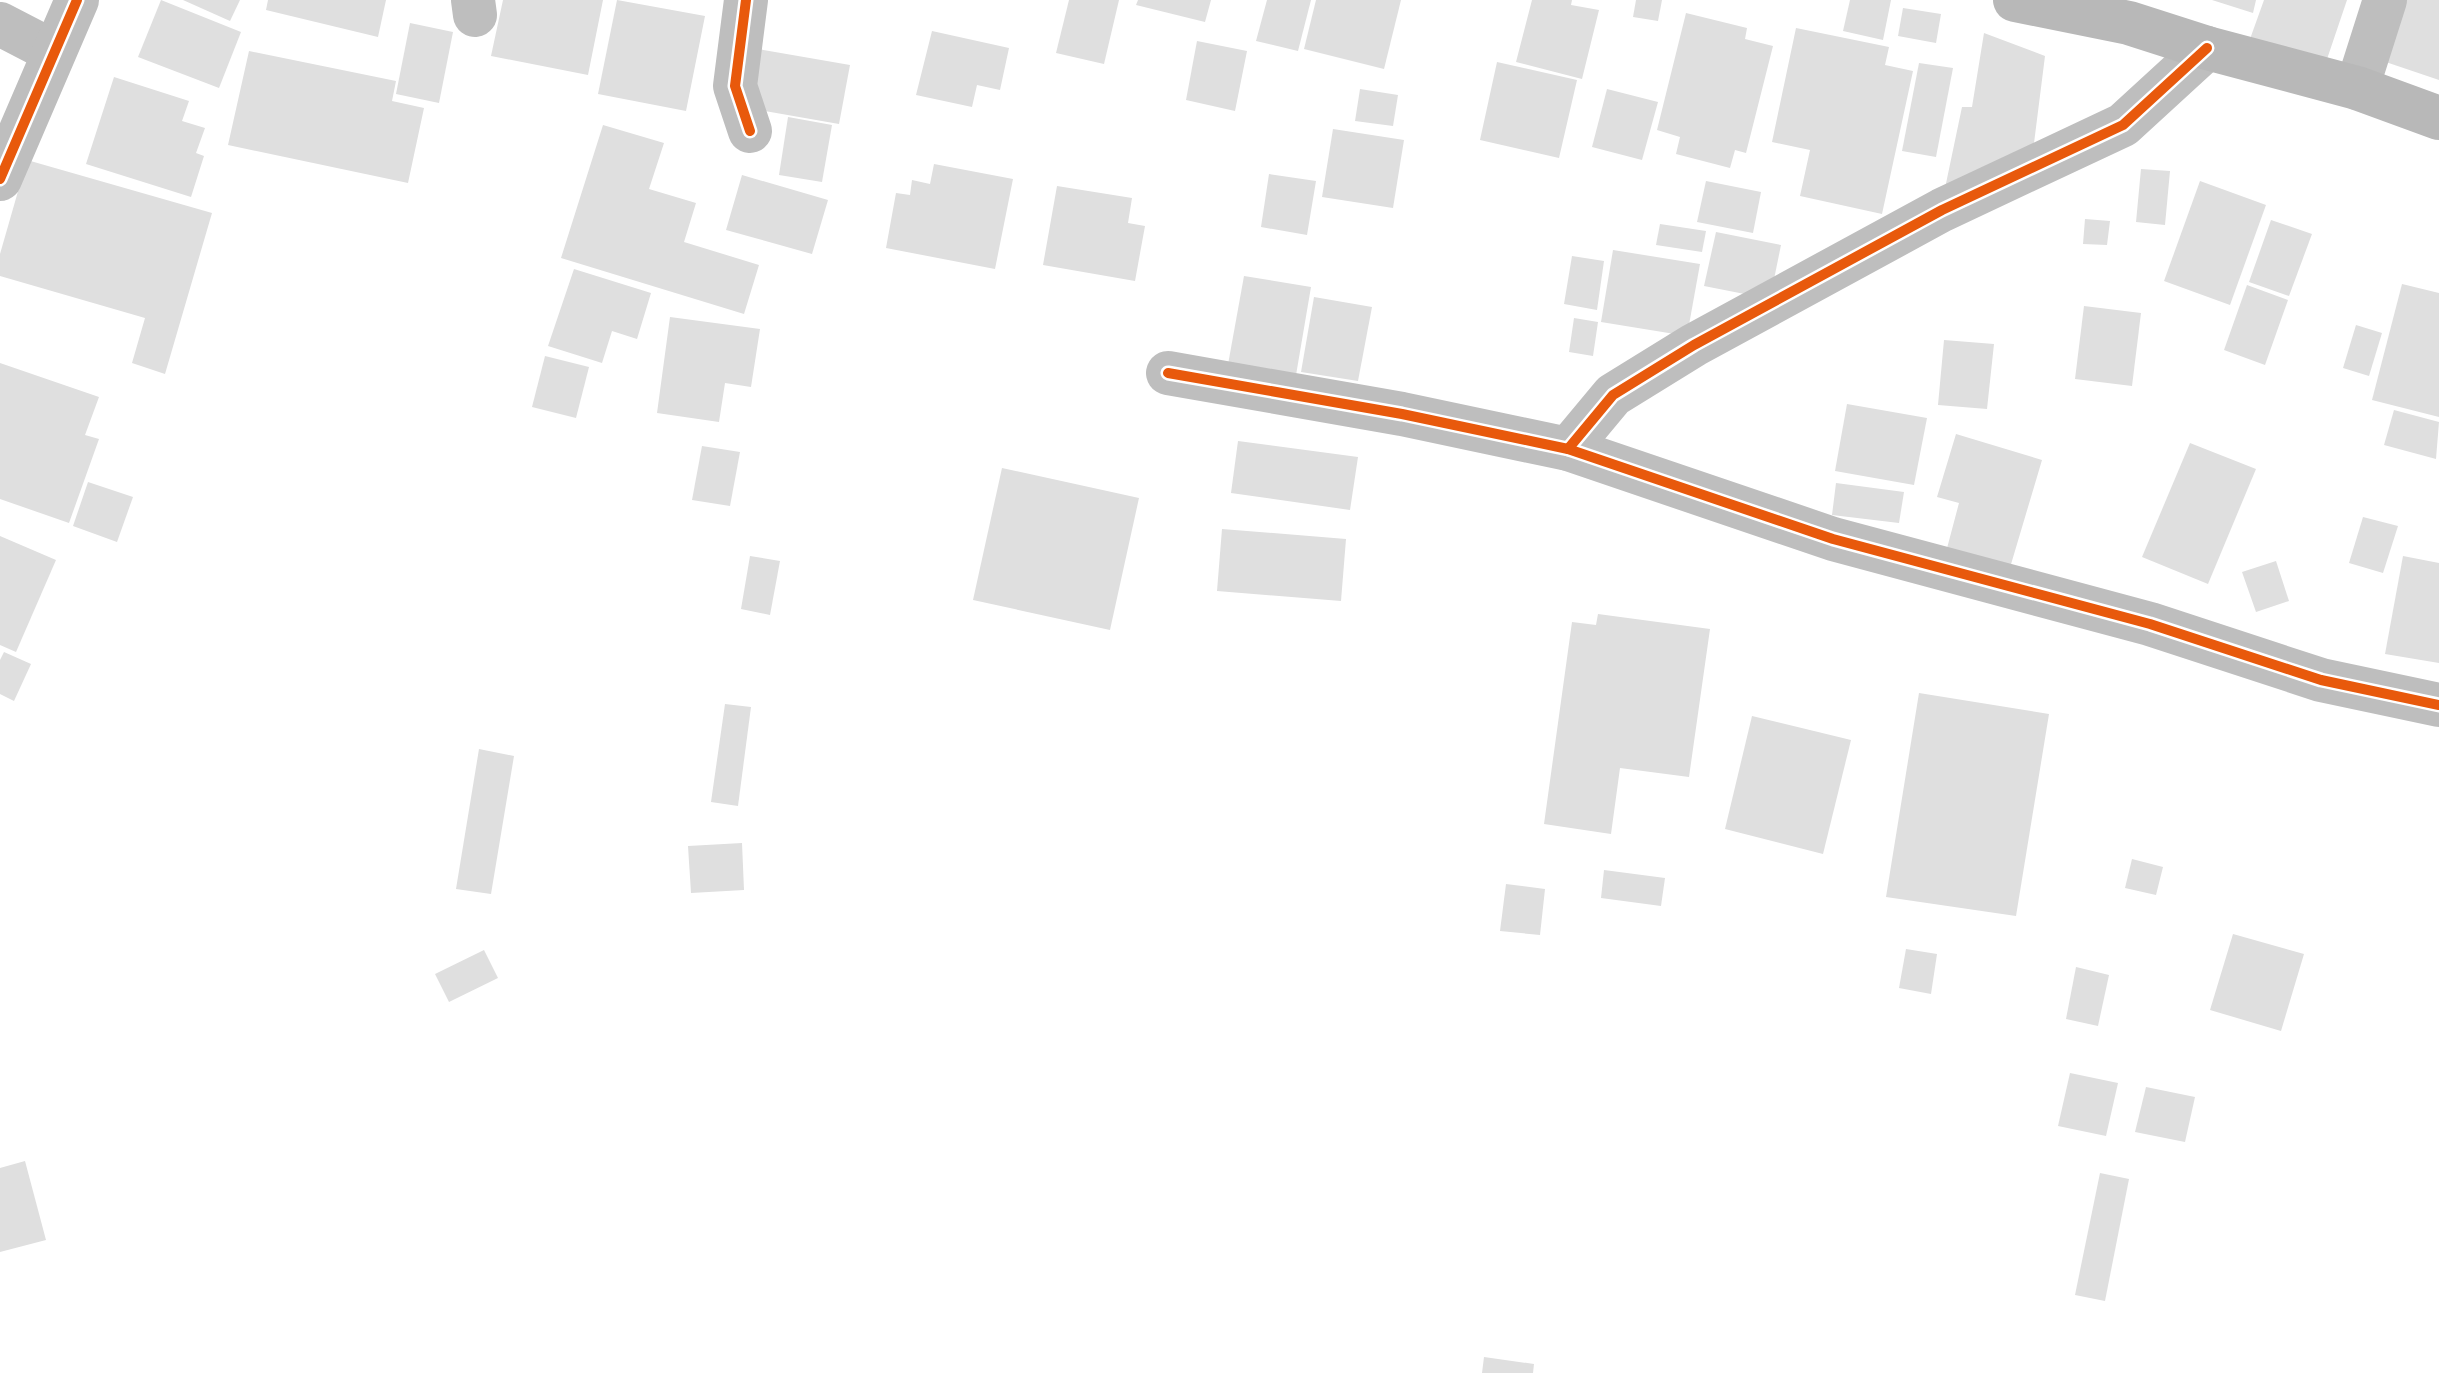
<svg xmlns="http://www.w3.org/2000/svg" width="2439" height="1373" viewBox="0 0 2439 1373" font-family="Rubik,sans-serif">
<style>
.building{fill:#dfdfdf}
.lines{fill:none;stroke-linecap:round;stroke-linejoin:round}
.street{stroke:#bebebe;stroke-width:44}
.secondary{stroke:#b8b8b8;stroke-width:44}
.cycleway-casing{stroke:#fff;stroke-width:15}
.cycleway{stroke:#e8590c;stroke-width:10}
</style>
<rect width="100%" height="100%" fill="#fff"/>
<g class="building">
<path d="M161,0L241,32L219,88L138,57Z"/>
<path d="M183,0H240L230,21Z"/>
<path d="M268,0H386L378,37L266,10Z"/>
<path d="M503,0H603L588,75L491,56Z"/>
<path d="M617,0L705,16L686,111L598,94Z"/>
<path d="M1069,0H1119L1104,64L1056,53Z"/>
<path d="M1138,0H1211L1205,22L1136,5Z"/>
<path d="M1267,0H1311L1298,51L1256,41Z"/>
<path d="M1316,0H1401L1384,69L1304,49Z"/>
<path d="M1532,0H1572L1571,5L1599,10L1582,79L1516,62Z"/>
<path d="M1636,0H1662L1658,21L1633,17Z"/>
<path d="M1850,0H1891L1883,40L1843,31Z"/>
<path d="M2212,0H2256L2253,13Z"/>
<path d="M2264,0H2347L2325,65L2250,39Z"/>
<path d="M2387,0H2439V80L2368,56Z"/>
<path d="M1903,8L1941,14L1936,43L1898,36Z"/>
<path d="M1686,13L1747,28L1745,39L1773,46L1746,153L1735,150L1730,168L1676,154L1680,137L1657,130Z"/>
<path d="M410,23L453,32L439,103L396,94Z"/>
<path d="M1796,28L1889,47L1885,65L1913,71L1882,214L1800,196L1810,150L1772,142Z"/>
<path d="M932,31L1009,48L1000,90L977,85L972,107L916,95Z"/>
<path d="M1984,33L2045,56L2032,159L1944,193L1962,107H1972Z"/>
<path d="M1197,41L1247,51L1235,111L1186,100Z"/>
<path d="M758,49L850,65L839,124L748,108Z"/>
<path d="M249,51L396,81L392,101L424,108L408,183L228,145Z"/>
<path d="M1497,62L1577,80L1559,158L1480,140Z"/>
<path d="M1919,63L1953,68L1936,157L1902,151Z"/>
<path d="M114,77L189,101L182,121L205,128L196,153L204,156L191,197L86,164Z"/>
<path d="M1360,89L1398,95L1393,126L1355,121Z"/>
<path d="M1607,89L1658,102L1642,160L1592,147Z"/>
<path d="M788,117L832,125L822,182L779,175Z"/>
<path d="M603,125L664,143L649,189L696,203L684,242L759,265L744,314L561,258Z"/>
<path d="M1333,129L1404,140L1393,208L1322,197Z"/>
<path d="M27,160L212,213L165,374L132,363L145,318L0,276V254Z"/>
<path d="M934,164L1013,179L995,269L886,248L896,193L910,195L912,180L930,184Z"/>
<path d="M2141,169L2170,171L2165,225L2136,222Z"/>
<path d="M1269,174L1316,181L1307,235L1261,227Z"/>
<path d="M742,175L828,200L812,254L726,230Z"/>
<path d="M1706,181L1761,192L1753,233L1697,222Z"/>
<path d="M2200,181L2266,205L2230,305L2164,281Z"/>
<path d="M1057,186L1132,198L1128,223L1145,226L1135,281L1043,265Z"/>
<path d="M2085,219L2110,221L2107,245L2083,244Z"/>
<path d="M2271,220L2312,234L2289,296L2249,282Z"/>
<path d="M1660,224L1706,231L1702,252L1656,245Z"/>
<path d="M1716,232L1781,245L1770,299L1704,286Z"/>
<path d="M1613,250L1700,264L1687,336L1601,322Z"/>
<path d="M1572,256L1604,261L1597,310L1564,304Z"/>
<path d="M574,269L651,293L637,339L612,331L602,363L548,346Z"/>
<path d="M1244,276L1311,287L1295,381L1227,370Z"/>
<path d="M2402,284L2439,293V417L2372,400Z"/>
<path d="M2247,285L2288,300L2265,365L2224,350Z"/>
<path d="M1314,297L1372,307L1358,381L1301,372Z"/>
<path d="M2084,306L2141,313L2132,386L2075,379Z"/>
<path d="M670,317L760,329L751,387L725,383L719,422L657,413Z"/>
<path d="M1574,318L1598,322L1593,356L1569,352Z"/>
<path d="M2356,325L2382,333L2369,376L2343,368Z"/>
<path d="M1944,340L1994,344L1987,409L1938,405Z"/>
<path d="M545,356L589,367L576,418L532,407Z"/>
<path d="M0,363L99,397L85,435L99,439L69,523L0,499Z"/>
<path d="M1847,404L1927,418L1914,485L1835,471Z"/>
<path d="M2394,410L2439,422L2436,459L2384,445Z"/>
<path d="M1956,434L2042,460L2009,571L1946,552L1959,503L1937,497Z"/>
<path d="M1238,441L1358,457L1350,510L1231,493Z"/>
<path d="M2190,443L2256,469L2208,584L2142,557Z"/>
<path d="M702,446L740,452L730,506L692,500Z"/>
<path d="M1002,468L1139,498L1110,630L973,600Z"/>
<path d="M88,482L133,497L117,542L73,526Z"/>
<path d="M1836,483L1904,492L1899,523L1832,515Z"/>
<path d="M2363,517L2398,526L2383,573L2349,563Z"/>
<path d="M1222,529L1346,539L1341,601L1217,591Z"/>
<path d="M0,536L56,560L16,652L0,645Z"/>
<path d="M750,556L780,561L770,615L741,609Z"/>
<path d="M2403,556L2439,563V663L2385,654Z"/>
<path d="M2276,561L2289,601L2256,612L2242,572Z"/>
<path d="M1598,614L1710,629L1689,777L1620,768L1611,834L1544,824L1572,622L1596,625Z"/>
<path d="M4,652L31,664L14,701L0,694V660Z"/>
<path d="M1919,693L2049,714L2016,916L1886,897Z"/>
<path d="M725,704L751,707L738,806L711,802Z"/>
<path d="M1752,716L1851,740L1823,854L1725,829Z"/>
<path d="M479,749L514,756L491,894L456,889Z"/>
<path d="M742,843L744,890L691,893L688,846Z"/>
<path d="M2132,859L2163,867L2156,895L2125,888Z"/>
<path d="M1604,870L1665,878L1661,906L1601,898Z"/>
<path d="M1506,884L1545,889L1540,935L1500,931Z"/>
<path d="M2233,934L2304,954L2281,1031L2210,1010Z"/>
<path d="M1906,949L1937,954L1931,994L1899,988Z"/>
<path d="M484,950L498,978L449,1002L435,974Z"/>
<path d="M2076,967L2109,975L2098,1026L2066,1019Z"/>
<path d="M2070,1073L2118,1083L2106,1136L2058,1126Z"/>
<path d="M2146,1087L2195,1097L2185,1142L2135,1132Z"/>
<path d="M25,1161L46,1240L0,1252V1168Z"/>
<path d="M2100,1173L2129,1179L2105,1301L2075,1295Z"/>
<path d="M1484,1357L1534,1364L1533,1373H1482Z"/>
</g>
<g class="lines">
<g class="street">
<path d="M473,0L475,15"/>
<path d="M746,0L735,86L750,131"/>
<path d="M0,24L54,52"/>
<path d="M2357,88L2385,0"/>
<path d="M0,179L77,0"/>
<path d="M1168,373L1402,414L1568,449L1833,539L2150,624L2321,680L2439,705"/>
<path d="M1568,449L1613,395L1694,345L1942,210L2123,125L2207,48"/>
</g>
<path class="secondary" d="M2015,0L2129,23L2207,48L2357,88L2439,118"/>
<g class="cycleway-casing">
<g id="cycleway">
<path d="M746,0L735,86L750,131"/>
<path d="M0,179L77,0"/>
<path d="M1168,373L1402,414L1568,449L1833,539L2150,624L2321,680L2439,705"/>
<path d="M1568,449L1613,395L1694,345L1942,210L2123,125L2207,48"/>
</g>
</g>
<use href="#cycleway" class="cycleway"/>
</g>
</svg>
